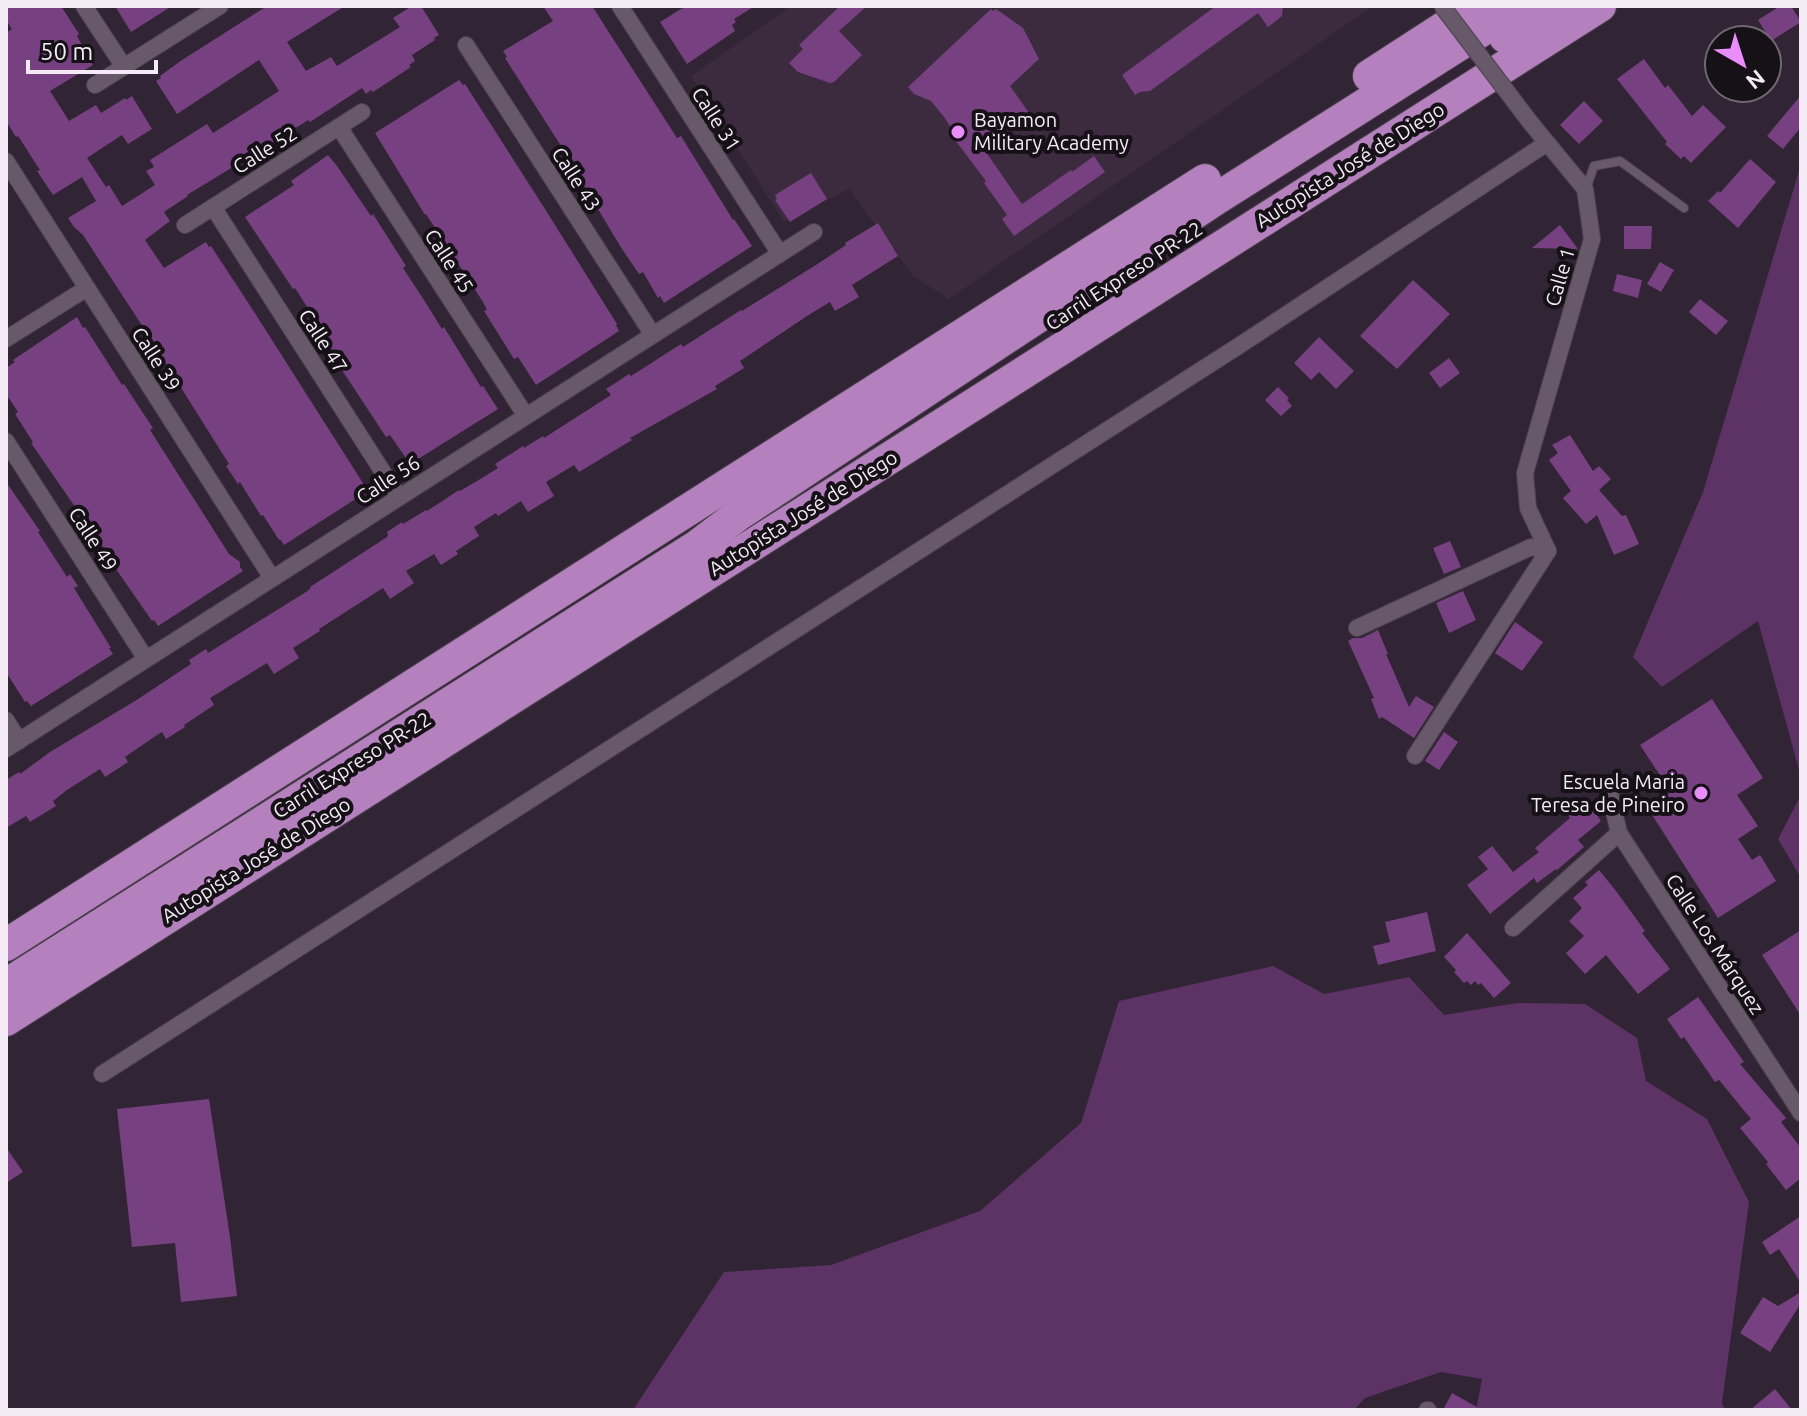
<svg xmlns="http://www.w3.org/2000/svg" width="1807" height="1416" viewBox="0 0 1807 1416" font-family="Ubuntu,sans-serif">
<style>
.built{fill:#3c2a3f}
.green{fill:#5c3364}
.building{fill:#774181}
.lines{fill:none;stroke-linecap:round;stroke-linejoin:round}
.service-casing{stroke:#4e4250;stroke-width:10}
.minor-casing{stroke:#4e4250;stroke-width:18}
.motorway-casing{stroke:#4e4250;stroke-width:34}
.service{stroke:#68596a;stroke-width:8}
.minor{stroke:#68596a;stroke-width:16}
.motorway{stroke:#b481be;stroke-width:32}
.minor-bridge-casing{stroke:#4e4250;stroke-width:18;stroke-linecap:butt}
.minor-bridge{stroke:#68596a;stroke-width:16}
.poi-dot{fill:#ea8dfc;stroke:#161017;stroke-width:3}
.labels{text-anchor:middle;stroke-width:8;stroke-linejoin:round;paint-order:stroke}
.street-label{font-size:20px;fill:#f4ebf6;stroke:#161017}
.poi-label{font-size:20px;fill:#f4ebf6;stroke:#161017;text-anchor:start}
</style>
<rect width="100%" height="100%" fill="#312434"/>
<path class="built" d="M791,6H1373L949,299L913,276L849,189L784,222L691,76Z"/>
<g class="green">
<path d="M1801,164V777L1758,621L1662,687L1633,657L1703,492Z"/>
<path d="M1801,795V878L1778,839Z"/>
<path d="M1273,966L1324,994L1409,977L1444,1015L1517,1003L1585,1004L1637,1038L1646,1081L1707,1119L1749,1202L1722,1403L1725,1410H1476L1482,1379L1441,1372L1365,1398L1354,1410H633L724,1272L831,1265L980,1211L1081,1123L1119,1001Z"/>
</g>
<g class="building">
<path d="M6,6H61L79,34L77,36L93,65L50,91L69,121L96,105L101,113L125,98L126,100L132,96L152,129L128,144L122,135L87,158L106,187L109,185L122,206L155,185L146,171L154,167L150,160L207,124L213,133L279,91L259,60L177,114L156,81L161,78L160,76L182,60L267,6H345L287,42L306,71L331,57L337,66L400,27L393,18L412,6H421L439,35L434,38L435,40L412,55L415,61L409,65L411,67L373,92L371,90L366,94L362,88L310,122L308,120L263,149L264,151L253,159L251,156L187,195L188,196L164,212L170,221L145,240L164,268L206,242L209,247L211,246L249,304L368,491L284,545L280,539L279,540L263,515L261,516L240,482L238,484L226,466L229,464L141,324L83,235L74,227L68,218L96,201L82,177L53,195L37,171L40,170L18,136L16,137L6,121V33L12,29L6,20Z"/>
<path d="M115,6H172L131,32Z"/>
<path d="M543,6H592L677,138L681,136L733,220L734,219L752,246L664,303L660,296L658,298L643,272L639,274L622,249L581,181L582,179L505,58L507,57L503,51L553,21Z"/>
<path d="M686,6H755L734,19L736,22L732,25L735,31L687,64L660,22Z"/>
<path d="M840,6H867L839,31L862,55L834,82L830,83L798,72L789,63L803,49L799,45Z"/>
<path d="M1216,6H1283L1282,16L1268,27L1258,13L1150,91L1140,92L1135,95L1122,75Z"/>
<path d="M1780,6H1791L1801,22L1771,41L1758,20Z"/>
<path d="M991,9L993,11L996,9L1023,28L1039,59L1010,86L1029,113L991,139L992,141L983,148L1022,204L1071,170L1072,172L1094,156L1105,172L1014,236L1002,219L1007,215L984,183L986,181L955,140L958,138L944,117L931,101L914,94L908,87Z"/>
<path d="M1644,59L1665,88L1668,85L1692,116L1703,105L1726,127L1691,163L1684,156L1681,159L1665,144L1667,142L1617,79Z"/>
<path d="M459,80L463,85L465,84L545,209L617,324L616,325L619,331L536,385L518,357L514,359L484,311L487,310L483,302L426,214L425,215L375,133Z"/>
<path d="M1801,95V127L1783,149L1767,136Z"/>
<path d="M1584,101L1603,121L1579,144L1560,125Z"/>
<path d="M328,155L337,166L371,216L373,214L406,266L403,268L424,300L442,329L444,327L481,387L483,386L498,409L410,464L390,435L386,437L334,358L336,357L323,336L325,335L295,288L293,289L245,217L294,185L291,181Z"/>
<path d="M1750,159L1776,182L1738,228L1708,201L1718,191L1720,193Z"/>
<path d="M811,173L827,199L790,222L775,200L777,199L775,195Z"/>
<path d="M878,223L898,256L852,285L859,297L835,311L830,302L807,316L740,361L744,368L715,386L717,389L630,438L632,440L579,472L574,465L546,482L554,496L528,512L521,501L498,516L496,513L474,527L479,536L456,551L458,554L441,565L434,554L406,571L414,583L390,599L383,588L319,629L320,631L293,648L299,658L274,674L267,663L210,698L214,705L184,725L185,727L166,739L162,732L157,735L125,757L128,762L105,777L100,769L67,790L53,801L56,806L30,822L26,816L6,828V780L19,772L20,774L50,752L135,701L191,664L189,660L206,649L208,653L306,592L311,588L310,587L387,537L388,535L387,532L402,522L403,524L426,510L427,511L459,490L460,491L477,481L498,468L495,464L523,446L524,448L543,436L544,438L611,395L606,389L629,374L631,376L681,344L683,347L741,310L742,311L816,265L846,245L845,243Z"/>
<path d="M1560,225L1578,249L1532,248Z"/>
<path d="M1624,226H1652L1651,249H1624Z"/>
<path d="M1660,262L1674,270L1661,292L1647,284Z"/>
<path d="M1617,274L1642,280L1638,298L1613,291Z"/>
<path d="M1413,280L1450,314L1397,369L1360,336Z"/>
<path d="M1700,299L1728,321L1716,335L1689,312Z"/>
<path d="M77,317L83,328L85,327L122,385L124,384L137,404L153,428L150,430L229,554L240,562V567L243,571L158,626L154,620L152,621L116,569L82,512L80,514L31,443L33,442L15,414L18,412L6,394V368L15,362L13,360Z"/>
<path d="M1319,337L1354,371L1336,389L1319,372L1311,380L1294,363Z"/>
<path d="M1449,358L1460,373L1440,388L1429,373Z"/>
<path d="M1278,387L1289,398L1287,400L1292,406L1281,416L1265,400Z"/>
<path d="M1570,435L1593,471L1599,466L1611,479L1599,490L1622,516L1626,515L1639,544L1614,555L1597,515L1586,524L1563,498L1571,491L1549,460L1558,453L1552,445Z"/>
<path d="M6,482L40,531L38,532L67,577L70,574L78,586L74,588L111,648H109L113,654L31,706L27,701L25,702L6,672Z"/>
<path d="M1450,541L1461,567L1444,574L1433,548Z"/>
<path d="M1463,591L1476,620L1449,633L1436,603Z"/>
<path d="M1515,622L1543,642L1522,671L1495,653Z"/>
<path d="M1378,630L1388,654H1386L1409,707L1416,696L1434,707L1414,738L1382,717L1379,719L1371,699L1374,698L1348,641L1353,638H1362Z"/>
<path d="M1712,699L1763,778L1737,795L1758,826L1738,839L1752,860L1760,855L1776,881L1718,918L1647,807L1671,792L1640,745Z"/>
<path d="M1444,732L1458,742L1439,770L1425,761Z"/>
<path d="M1575,798L1580,803L1585,799L1601,821L1578,840L1584,847L1557,870L1556,869L1537,883L1534,878L1490,914L1467,885L1488,869L1478,857L1492,846L1513,872L1539,852L1535,848L1570,818L1563,808Z"/>
<path d="M1599,870L1616,891L1645,931L1642,933L1670,969L1638,994L1606,955L1585,974L1566,953L1584,936L1569,921L1582,908L1573,898L1588,885L1585,882Z"/>
<path d="M1427,912L1436,951L1378,965L1373,946L1390,942L1385,922Z"/>
<path d="M1801,930V1016L1762,955Z"/>
<path d="M1467,933L1511,983L1494,998L1481,983L1478,985L1475,981L1471,985L1467,981L1464,983L1454,972L1456,970L1444,957Z"/>
<path d="M1698,997L1744,1062L1740,1064L1786,1118L1781,1122L1801,1148V1178L1786,1190L1766,1164L1768,1162L1740,1128L1751,1119L1719,1080L1715,1082L1684,1037L1681,1039L1667,1019Z"/>
<path d="M209,1099L230,1237L237,1296L181,1302L175,1243L132,1247L117,1109Z"/>
<path d="M6,1147L23,1172L6,1183Z"/>
<path d="M1801,1216V1283L1779,1249L1770,1255L1762,1242Z"/>
<path d="M1801,1292V1303L1770,1352L1740,1333L1763,1297L1778,1306Z"/>
<path d="M1775,1389L1792,1410H1750Z"/>
<path d="M1452,1393L1482,1410H1443Z"/>
</g>
<g class="lines">
<g class="service-casing">
<path id="service" d="M1586,189L1594,166L1620,161L1684,208"/>
</g>
<g class="minor-casing">
<g id="minor">
<path d="M84,6L124,67"/>
<path d="M620,6L780,254"/>
<path d="M466,45L653,335"/>
<path d="M95,85L220,6"/>
<path d="M1530,122L1585,189L1592,239L1525,473L1528,508L1548,551"/>
<path d="M339,127L526,416"/>
<path d="M6,161L272,578"/>
<path d="M213,207L399,497"/>
<path d="M185,225L362,112"/>
<path d="M6,339L87,288"/>
<path d="M6,441L146,659"/>
<path d="M1357,628L1531,547L1548,551"/>
<path d="M6,720L19,741"/>
<path d="M6,749L814,232"/>
<path d="M1415,756L1548,551"/>
<path d="M1609,790L1619,833L1801,1113"/>
<path d="M1513,928L1619,833"/>
<path d="M102,1074L1237,347L1547,143"/>
<path d="M1427,1410H1428"/>
</g>
</g>
<g class="motorway-casing">
<g id="motorway">
<path d="M1505,37L1552,6"/>
<path d="M1369,76L1477,6"/>
<path d="M6,945L1205,180"/>
<path d="M6,985L697,546L738,515L1216,199L1520,6"/>
<path d="M6,1020L1600,6"/>
</g>
</g>
<use href="#service" class="service"/>
<use href="#minor" class="minor"/>
<use href="#motorway" class="motorway"/>
<g class="minor-bridge-casing">
<path id="minor-bridge" d="M1442,6L1530,122"/>
</g>
<use href="#minor-bridge" class="minor-bridge"/>
</g>
<g class="poi-dot">
<circle cx="958" cy="132" r="8"/>
<circle cx="1701" cy="793" r="8"/>
</g>
<g class="labels">
<g class="street-label">
<text transform="translate(716 119) rotate(57)" y="7">Calle 31</text>
<text transform="translate(265 150) rotate(-32)" y="7">Calle 52</text>
<text transform="translate(1350 165) rotate(-32)" y="7">Autopista José de Diego</text>
<text transform="translate(576 179) rotate(57)" y="7">Calle 43</text>
<text transform="translate(449 261) rotate(57)" y="7">Calle 45</text>
<text transform="translate(1124 276) rotate(-33)" y="7">Carril Expreso PR-22</text>
<text transform="translate(1560 277) rotate(-74)" y="7">Calle 1</text>
<text transform="translate(323 341) rotate(57)" y="7">Calle 47</text>
<text transform="translate(156 359) rotate(57)" y="7">Calle 39</text>
<text transform="translate(388 480) rotate(-33)" y="7">Calle 56</text>
<text transform="translate(803 513) rotate(-32)" y="7">Autopista José de Diego</text>
<text transform="translate(93 539) rotate(57)" y="7">Calle 49</text>
<text transform="translate(352 765) rotate(-32)" y="7">Carril Expreso PR-22</text>
<text transform="translate(256 860) rotate(-32)" y="7">Autopista José de Diego</text>
<text transform="translate(1715 944) rotate(57)" y="7">Calle Los Márquez</text>
</g>
<g class="poi-label">
<text x="974" y="127">Bayamon<tspan x="974" dy="23">Military Academy</tspan></text>
<text x="1685" y="789" text-anchor="end">Escuela Maria<tspan x="1685" dy="23">Teresa de Pineiro</tspan></text>
</g>
</g>
<rect width="1807" height="1416" fill="none" stroke="#f4ebf6" stroke-width="16"/>
<g transform="translate(1743 64) rotate(141)"><circle r="38" fill="#161017" stroke="#6f6870" stroke-width="2"/>
<path d="M0-6L14 30L0 20L-14 30Z" fill="#ea8dfc"/>
<text y="-12" font-size="22" font-weight="bold" text-anchor="middle" fill="#f4ebf6">N</text>
</g>
<path d="M28 60v12h128v-12" fill="none" stroke="#f4ebf6" stroke-width="4"/>
<text x="40" y="60" font-size="24" fill="#f4ebf6" stroke="#161017" stroke-width="6" paint-order="stroke">50 m</text>
</svg>
